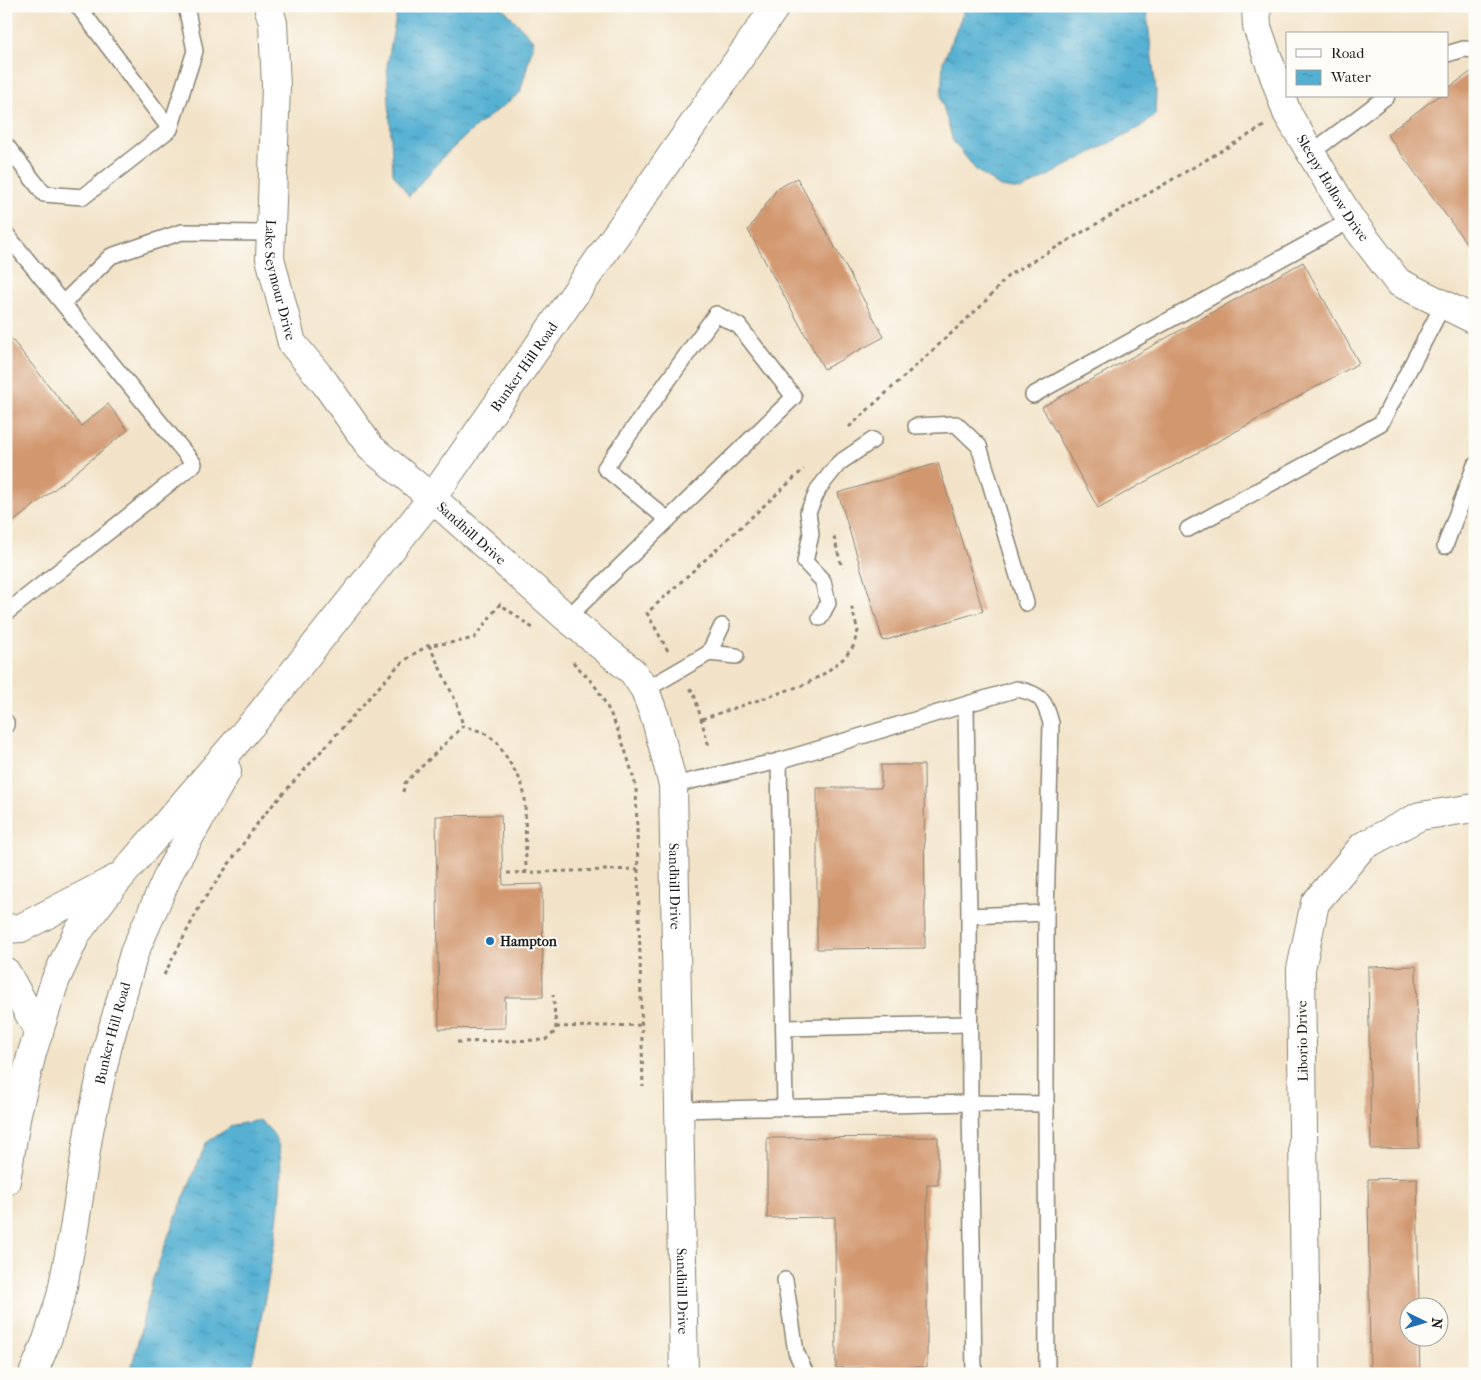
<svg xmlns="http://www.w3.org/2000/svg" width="1481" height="1380" viewBox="0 0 1481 1380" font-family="'IM FELL French Canon',serif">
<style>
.water{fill:url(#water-ripples);stroke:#386677}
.building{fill:#d1976e}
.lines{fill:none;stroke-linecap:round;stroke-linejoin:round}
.service-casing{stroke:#878072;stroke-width:18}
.minor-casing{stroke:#878072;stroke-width:30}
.secondary-casing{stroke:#878072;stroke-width:30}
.path{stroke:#878072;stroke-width:3;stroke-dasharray:4 4;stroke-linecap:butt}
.service{stroke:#fff;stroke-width:15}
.minor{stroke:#fff;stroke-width:28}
.secondary{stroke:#fff;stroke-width:28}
.poi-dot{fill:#1f6fb2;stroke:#fdfcf7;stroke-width:2}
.labels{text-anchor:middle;stroke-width:4;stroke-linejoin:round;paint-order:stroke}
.street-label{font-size:14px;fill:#1c1c1c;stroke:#fdfcf7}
.poi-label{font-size:14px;font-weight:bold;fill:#1c1c1c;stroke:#fdfcf7;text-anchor:start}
</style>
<defs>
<pattern id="water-ripples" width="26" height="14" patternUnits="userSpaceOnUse" patternTransform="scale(1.25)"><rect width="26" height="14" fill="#54b0d2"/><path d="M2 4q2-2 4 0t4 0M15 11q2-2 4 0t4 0" fill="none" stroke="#458eaa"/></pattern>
</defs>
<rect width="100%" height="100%" fill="#fdfcf7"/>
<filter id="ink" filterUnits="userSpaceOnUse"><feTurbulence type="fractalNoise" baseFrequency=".02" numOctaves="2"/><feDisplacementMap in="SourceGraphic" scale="10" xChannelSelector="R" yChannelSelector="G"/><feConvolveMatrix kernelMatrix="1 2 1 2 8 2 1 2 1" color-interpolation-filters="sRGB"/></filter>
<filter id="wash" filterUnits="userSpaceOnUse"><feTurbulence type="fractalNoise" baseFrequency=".0096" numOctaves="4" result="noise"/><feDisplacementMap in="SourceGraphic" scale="20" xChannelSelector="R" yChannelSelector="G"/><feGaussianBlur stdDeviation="1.12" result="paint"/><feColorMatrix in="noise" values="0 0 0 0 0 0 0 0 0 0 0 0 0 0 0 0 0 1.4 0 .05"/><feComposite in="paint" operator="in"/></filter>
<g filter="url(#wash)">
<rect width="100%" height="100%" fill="#f2e3c8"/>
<g class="water">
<path d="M398,6H501L534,41L520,93L478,125L443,157L409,196L393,173L387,66Z"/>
<path d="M966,6H1146L1156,91L1155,115L1140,127L1021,190L1000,187L976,170L953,141L941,99L943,62Z"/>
<path d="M260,1120C265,1125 272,1131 275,1137C295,1168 258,1331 250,1374H130L153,1279L168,1237L206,1143L233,1125Z"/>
</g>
<g id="blocks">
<g class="building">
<path d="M1475,69V249L1472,251L1387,134L1438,96H1447V89Z"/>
<path d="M797,178L884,337L824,369L748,230L777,189Z"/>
<path d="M1303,262L1359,363L1098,508L1042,407Z"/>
<path d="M6,332L81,426L108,404L128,430L6,528Z"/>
<path d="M938,463L983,611L883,641L838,493Z"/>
<path d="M881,765H924L925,948L817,949V788H881Z"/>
<path d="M501,815L503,885L542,884L543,997H505V1028L439,1029L436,816Z"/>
<path d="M1416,966L1419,1148L1371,1149L1368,967Z"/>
<path d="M938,1137V1185H927V1367L836,1368L835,1217L767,1218V1138Z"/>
<path d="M1417,1178L1419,1308H1408V1338H1419L1420,1374H1370L1368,1179Z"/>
</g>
</g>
</g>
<g filter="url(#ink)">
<use href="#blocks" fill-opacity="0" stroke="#878072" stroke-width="1"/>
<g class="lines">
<g class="service-casing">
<g id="service">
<path d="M78,6L170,129"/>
<path d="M1447,54L1464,49L1475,50"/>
<path d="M6,145L44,194L83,197L170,129L195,51L186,6"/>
<path d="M1311,153L1387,96"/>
<path d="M6,234L194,464L6,613"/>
<path d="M63,303L111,256L182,232L271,233"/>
<path d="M1033,395L1351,220"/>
<path d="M916,426L956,424L979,446L1026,603"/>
<path d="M1188,529L1381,423L1443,305"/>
<path d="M1445,546L1475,465"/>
<path d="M567,618L794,397L739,326L716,314L605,468L668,520"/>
<path d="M820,618L828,603L823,581L805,562L811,534L808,512L819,488L839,463L873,440"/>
<path d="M709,653L722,626"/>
<path d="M645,690L709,653L736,656"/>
<path d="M966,705L969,916"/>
<path d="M6,722V725"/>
<path d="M779,761L785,1108"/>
<path d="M673,785L779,761L1017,689C1041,694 1044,699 1051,723L1046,913L969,916L970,1103L1046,1104L1047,1374"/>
<path d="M784,1028L969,1024"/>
<path d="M1046,1104V913"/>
<path d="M679,1110L970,1103L974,1374"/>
<path d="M785,1280L796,1352L806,1374"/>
</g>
</g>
<g class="minor-casing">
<g id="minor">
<path id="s1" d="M268,6L273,23L276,86L270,258L292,343L325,383L371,448L432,498L567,618L633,672L645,690L656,720L673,785L684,1374"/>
<path id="s2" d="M1256,6L1257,27L1287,113L1351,220L1398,282L1475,320"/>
<path d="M6,929L21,928L121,876"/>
<path d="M6,972L39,1032"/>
<path d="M1306,1374L1301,969L1315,903L1363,846L1420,816L1475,808"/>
</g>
</g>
<g class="secondary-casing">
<g id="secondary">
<path id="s3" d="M6,1181L17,1113L32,1053L55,981L77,933L111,888L258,717L432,498L776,6"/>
<path id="s4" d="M33,1374L47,1340L61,1296L74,1229L89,1131L107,1049L134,953L170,871L227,771"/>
</g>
</g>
<g class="path">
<path d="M849,427L981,306L1009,275L1264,126"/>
<path d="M834,537L842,568"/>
<path d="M429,645L457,704L463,726"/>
<path d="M668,651L647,613L804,469"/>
<path d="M573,662C581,671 590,679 597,689C616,719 627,753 636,787L643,1086"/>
<path d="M690,688L694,694L709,747"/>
<path d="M702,719L806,684L825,673L843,659L853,647L858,631L851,605"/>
<path d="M403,792L405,783L463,726L483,732L497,742L521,781L525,797L526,872"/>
<path d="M507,873L638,869"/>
<path d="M164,975L202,902L262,817L396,668L412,655L429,645L457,642L474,638L500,604L534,629"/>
<path d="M556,1027L642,1025"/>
<path d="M457,1042L545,1040L555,1032L556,1027L553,995"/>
</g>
<use href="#service" class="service"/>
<use href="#minor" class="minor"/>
<use href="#secondary" class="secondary"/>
</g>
</g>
<circle class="poi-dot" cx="490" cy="941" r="5"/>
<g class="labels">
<g class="street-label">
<text dy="5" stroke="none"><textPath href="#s2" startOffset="200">Sleepy Hollow Drive</textPath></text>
<text dy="5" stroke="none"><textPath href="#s1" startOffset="276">Lake Seymour Drive</textPath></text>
<text dy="5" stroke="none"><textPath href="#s3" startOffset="981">Bunker Hill Road</textPath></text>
<text dy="5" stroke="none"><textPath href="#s1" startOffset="604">Sandhill Drive</textPath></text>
<text dy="5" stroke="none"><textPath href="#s1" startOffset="1039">Sandhill Drive</textPath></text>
<text dy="5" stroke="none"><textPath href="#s4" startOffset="351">Bunker Hill Road</textPath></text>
<text transform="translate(1302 1041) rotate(-91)" y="5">Liborio Drive</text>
<text dy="5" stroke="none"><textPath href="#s1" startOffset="1444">Sandhill Drive</textPath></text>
</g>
<g class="poi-label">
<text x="500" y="946">Hampton</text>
</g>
</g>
<rect width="1481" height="1380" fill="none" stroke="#fdfcf7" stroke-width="25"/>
<rect x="1286" y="32" width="162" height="65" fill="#fdfcf7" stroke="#a3a29f"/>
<rect x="1296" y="49" width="25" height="8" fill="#ffffff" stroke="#a3a29f"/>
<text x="1331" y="58" font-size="15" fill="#1c1c1c">Road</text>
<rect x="1296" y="70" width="25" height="15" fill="url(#water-ripples)" stroke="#a3a29f"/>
<text x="1331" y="82" font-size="15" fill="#1c1c1c">Water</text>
<g transform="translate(1424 1322) rotate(95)"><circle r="24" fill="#fdfcf7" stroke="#a3a29f"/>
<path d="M0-4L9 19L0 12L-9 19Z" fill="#1f6fb2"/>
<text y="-8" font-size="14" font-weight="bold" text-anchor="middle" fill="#1c1c1c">N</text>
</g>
</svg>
